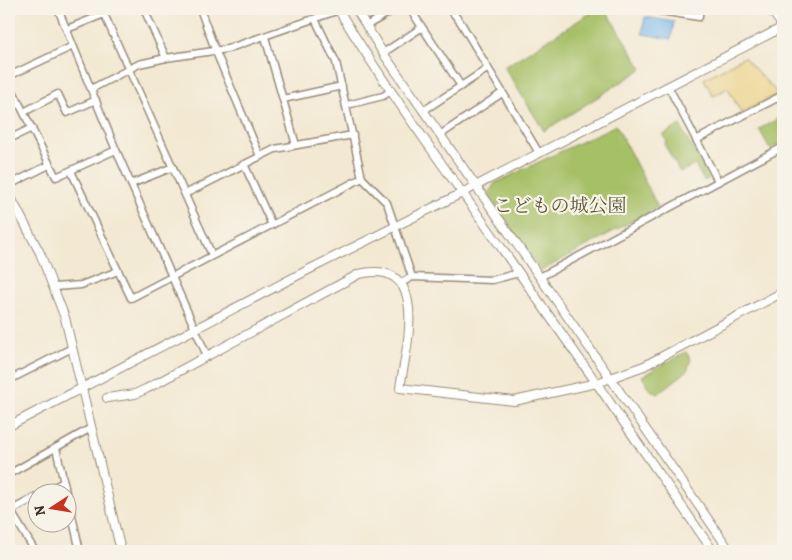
<svg xmlns="http://www.w3.org/2000/svg" width="792" height="560" viewBox="0 0 792 560" font-family="Alegreya,'Noto Serif JP',serif">
<style>
.green{fill:#a6c066;stroke:#707542}
.sand{fill:#eeda9e;stroke:#94825e}
.water{fill:#7fbdf2;stroke:#5d7488}
.lines{fill:none;stroke-linecap:round;stroke-linejoin:round}
.minor-casing{stroke:#978a78;stroke-width:9}
.tertiary-casing{stroke:#978a78;stroke-width:10}
.minor{stroke:#fff;stroke-width:6}
.tertiary{stroke:#fff;stroke-width:8}
.labels{text-anchor:middle;stroke-width:4.5;stroke-linejoin:round;paint-order:stroke}
.park-label{font-size:19px;fill:#5b5734;stroke:#f7f3e8}
</style>
<rect width="100%" height="100%" fill="#f7f3e8"/>
<filter id="ink" filterUnits="userSpaceOnUse"><feTurbulence type="fractalNoise" baseFrequency=".02" numOctaves="2"/><feDisplacementMap in="SourceGraphic" scale="10" xChannelSelector="R" yChannelSelector="G"/><feConvolveMatrix kernelMatrix="1 2 1 2 8 2 1 2 1" color-interpolation-filters="sRGB"/></filter>
<filter id="wash" filterUnits="userSpaceOnUse"><feTurbulence type="fractalNoise" baseFrequency=".0096" numOctaves="4" result="noise"/><feDisplacementMap in="SourceGraphic" scale="20" xChannelSelector="R" yChannelSelector="G"/><feGaussianBlur stdDeviation="1.12" result="paint"/><feColorMatrix in="noise" values="0 0 0 0 0 0 0 0 0 0 0 0 0 0 0 0 0 1.4 0 .05"/><feComposite in="paint" operator="in"/></filter>
<g filter="url(#wash)">
<rect width="100%" height="100%" fill="#f3e9d3"/>
<g class="green">
<path d="M597,9H605L642,69L544,131L504,67Z"/>
<path d="M783,116V142L770,149L759,129Z"/>
<path d="M616,125L658,207L541,271L488,194L495,183Z"/>
<path d="M680,125L709,179L704,181L695,165L680,172L664,144L667,142L663,135Z"/>
<path d="M686,352L691,360L687,371L658,394L649,389L642,376Z"/>
</g>
<path class="sand" d="M744,57L778,94L741,113L728,88L713,96L704,79Z"/>
<path class="water" d="M645,17L674,22L671,39L642,34Z"/>
</g>
<g filter="url(#ink)">
<g class="lines">
<g class="minor-casing">
<g id="minor">
<path d="M58,9L116,150L207,356"/>
<path d="M144,9L166,58"/>
<path d="M200,9L216,52L260,156"/>
<path d="M410,9L461,86"/>
<path d="M450,9L461,23L539,153"/>
<path d="M648,9L699,17V9"/>
<path d="M315,19L336,62L362,178L387,203L412,277"/>
<path d="M366,26L395,9"/>
<path d="M67,29L104,14L212,255"/>
<path d="M265,37L296,145"/>
<path d="M383,53L421,28"/>
<path d="M9,76L73,46"/>
<path d="M9,83L56,177L116,150"/>
<path d="M668,86L718,181"/>
<path d="M91,89L139,64L166,58L227,49L342,9"/>
<path d="M283,99L342,86"/>
<path d="M347,105L383,96L391,91"/>
<path d="M423,111L487,69"/>
<path d="M24,112L58,94L67,113L96,100"/>
<path d="M440,135L502,93"/>
<path d="M9,139L32,128"/>
<path d="M696,140L781,96L783,98"/>
<path d="M244,164L272,225"/>
<path d="M71,171L131,298L362,178"/>
<path d="M131,184L173,167"/>
<path d="M9,185L49,165"/>
<path d="M185,194L275,149L353,135"/>
<path d="M540,277L783,147"/>
<path d="M401,283L412,277L492,280L519,273"/>
<path d="M54,287L81,285L118,271"/>
<path d="M9,380L72,348"/>
<path d="M56,448L66,492"/>
<path d="M9,474L91,428"/>
<path d="M44,492L64,482"/>
<path d="M68,498L80,551"/>
<path d="M9,508L35,551"/>
<path d="M10,511L38,496"/>
</g>
</g>
<g class="tertiary-casing">
<g id="tertiary">
<path d="M338,9C389,93 448,172 505,253C575,352 644,451 713,551"/>
<path d="M356,9L383,53L611,379L730,551"/>
<path d="M770,9L783,26"/>
<path d="M9,194L40,253L65,318L121,551"/>
<path d="M107,398L135,394L146,389L359,274C432,258 406,348 400,388L514,401L597,383L644,366L783,292"/>
<path d="M9,426L306,271L462,193L783,27"/>
</g>
</g>
<use href="#minor" class="minor"/>
<use href="#tertiary" class="tertiary"/>
</g>
</g>
<g class="labels">
<g class="park-label">
<text x="560" y="212">こどもの城公園</text>
</g>
</g>
<rect width="792" height="560" fill="none" stroke="#f7f3e8" stroke-width="30"/>
<g transform="translate(52 508) rotate(258)"><circle r="24" fill="#f7f3e8" stroke="#aca397"/>
<path d="M0-4L9 19L0 12L-9 19Z" fill="#c8321e"/>
<text y="-8" font-size="14" font-weight="bold" text-anchor="middle" fill="#3b2a1e">N</text>
</g>
</svg>
